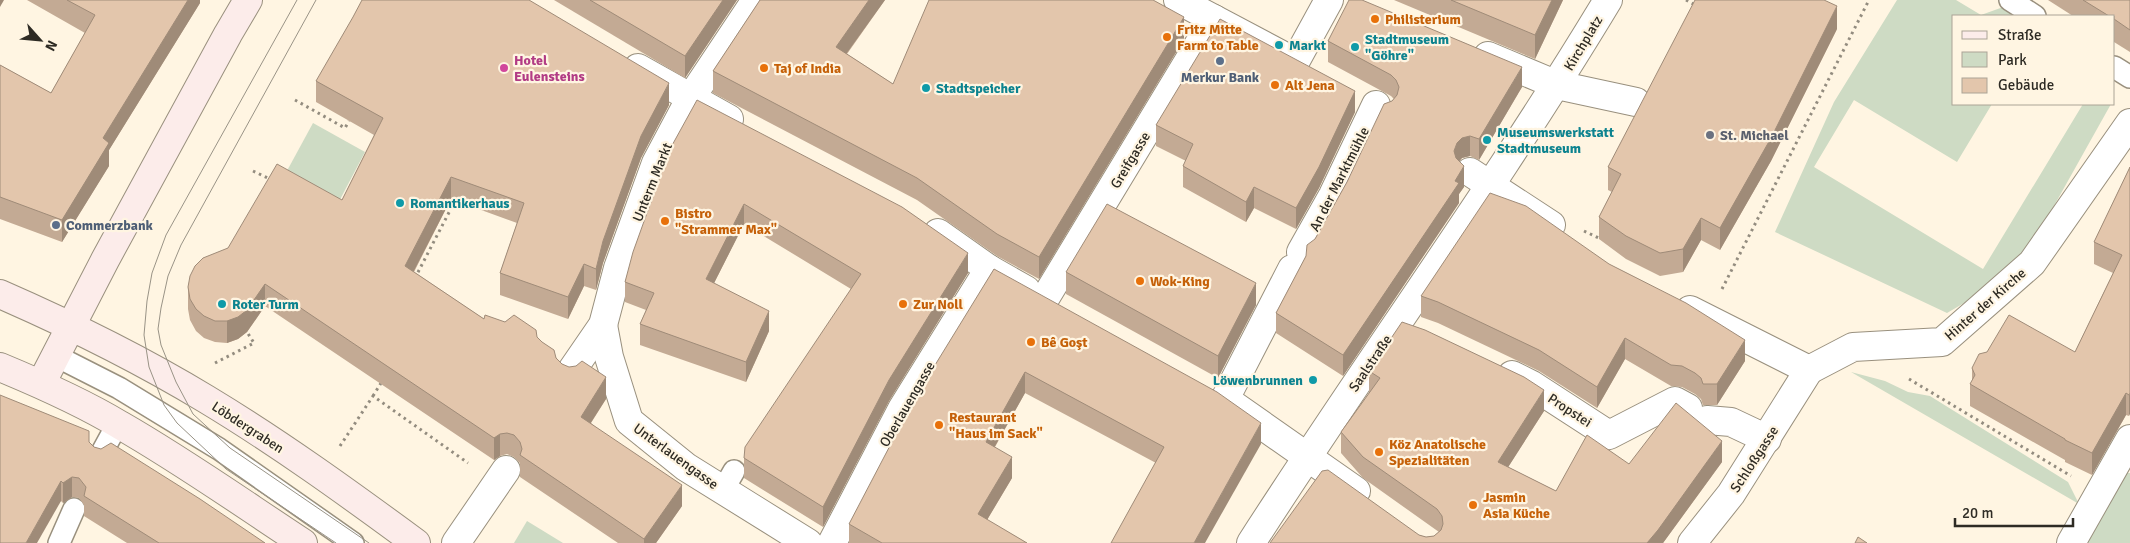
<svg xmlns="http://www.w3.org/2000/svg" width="2130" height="543" viewBox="0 0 2130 543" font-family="Signika,sans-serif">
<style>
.green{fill:#cedbc4}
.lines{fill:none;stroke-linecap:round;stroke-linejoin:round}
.lane-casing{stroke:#99907e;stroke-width:24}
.street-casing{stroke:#99907e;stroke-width:30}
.secondary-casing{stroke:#99907e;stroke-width:30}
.path{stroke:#938c7f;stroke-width:3;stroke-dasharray:2.5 4;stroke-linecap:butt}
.lane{stroke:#fff;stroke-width:21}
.street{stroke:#fff;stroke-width:28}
.secondary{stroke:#fcecea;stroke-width:28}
.tram{stroke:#999386;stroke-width:1}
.wall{fill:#c3aa94}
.shaded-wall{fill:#9f8b78}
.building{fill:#e3c6ac;stroke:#9f8b78}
.food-dot{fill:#e8710a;stroke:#fff5e2;stroke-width:2}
.culture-dot{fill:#0f9aa8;stroke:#fff5e2;stroke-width:2}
.service-dot{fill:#5c6f8a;stroke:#fff5e2;stroke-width:2}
.hotel-dot{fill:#d1479c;stroke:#fff5e2;stroke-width:2}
.worship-dot{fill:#6b7280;stroke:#fff5e2;stroke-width:2}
.labels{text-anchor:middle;stroke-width:4.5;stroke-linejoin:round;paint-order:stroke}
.food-label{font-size:14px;font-weight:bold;fill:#c56008;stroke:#fff5e2;text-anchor:start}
.culture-label{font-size:14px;font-weight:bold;fill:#0d838f;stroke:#fff5e2;text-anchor:start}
.street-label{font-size:14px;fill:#2e2b24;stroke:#fff5e2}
.hotel-label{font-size:14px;font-weight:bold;fill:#b23c85;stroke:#fff5e2;text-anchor:start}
.service-label{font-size:14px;font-weight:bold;fill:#4e5e75;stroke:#fff5e2}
.worship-label{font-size:14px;font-weight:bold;fill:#5b616d;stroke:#fff5e2;text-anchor:start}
</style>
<rect width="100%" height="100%" fill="#fff5e2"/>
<g class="green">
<path d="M1897,0H1956L1981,15L2006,6L2022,16H1954V104H1992L1957,162L1854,100L1814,167L1983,269L2083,104H2111L2036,238L2000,282L1947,313L1775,232L1834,102Z"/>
<path d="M313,123L365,152L335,209L282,180Z"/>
<path d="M1851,372L1885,381L1908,392L1930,396L2068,482L2079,504Z"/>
<path d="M2126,473H2130V543H2082Z"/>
<path d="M527,521L563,543H514Z"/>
</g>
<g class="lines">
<g class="lane-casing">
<g id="lane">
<path d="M2010,0L2035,16"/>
<path d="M2114,67L2130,77"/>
<path d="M56,356L119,388L219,449L353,543"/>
<path d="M100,456L118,423"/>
<path d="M723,490L734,471"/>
<path d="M59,543L74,509"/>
</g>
</g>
<g class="street-casing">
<g id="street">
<path d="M1178,0L1295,62L1329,0"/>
<path d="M1488,56L1557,85L1636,102"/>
<path d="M638,68L729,119"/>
<path d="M1470,172L1551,225"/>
<path d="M938,233L989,269L1026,290"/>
<path d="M1301,252L1333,195L1376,105"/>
<path d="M1044,300L1214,19"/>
<path d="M1690,310L1809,370"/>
<path d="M603,325L609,357L629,421L686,467L808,543"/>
<path d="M1809,370L1853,347L1942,342L2032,263L2130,123"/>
<path d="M570,373L603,325L618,268L656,163L690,99L756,0"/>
<path d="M1512,375L1532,385L1609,435L1675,401L1688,408"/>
<path d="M1225,399L1292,269"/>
<path d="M1229,402L1356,491"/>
<path d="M1707,420L1731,422L1767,439"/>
<path d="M456,543L506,470"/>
<path d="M832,543L902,409L989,269"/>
<path d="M1251,543C1368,361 1496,186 1608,0"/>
<path d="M1692,543L1731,494L1809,370"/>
<path d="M2071,543L2130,439"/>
</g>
</g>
<g class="secondary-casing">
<g id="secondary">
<path d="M0,294C71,325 140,359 206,399C279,443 348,493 416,543"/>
<path d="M0,367C41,384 82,402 120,425C183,461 242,503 303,543"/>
<path d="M41,384L105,260L228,34L248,0"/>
</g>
</g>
<g class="path">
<path d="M1686,0L1697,6"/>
<path d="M295,100L345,128L349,121"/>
<path d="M253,171L270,179"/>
<path d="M1584,231L1601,239"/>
<path d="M415,278L457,197"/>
<path d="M1722,289L1869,0"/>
<path d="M215,363L254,343L247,332"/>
<path d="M1909,379L2071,476"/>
<path d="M373,396L381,383"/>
<path d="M340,446L373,396L468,463"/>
</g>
<use href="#lane" class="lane"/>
<use href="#street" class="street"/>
<use href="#secondary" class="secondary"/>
<g class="tram">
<path d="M297,0L166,235L152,273L147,301L144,335L149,367L164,405L177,423L226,469L336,543"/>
<path d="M316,0L181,245L168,276L161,308L158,329L161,345L176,382L193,414L230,448L369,543"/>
</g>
</g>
<g class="wall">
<path d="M27,0H200V3L109,150V166L62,242L0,219V65L51,93L85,33Z"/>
<path d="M554,0H737L685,78Z"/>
<path d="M760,0H885L847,54L893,84L1184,39L1039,279L997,256L917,200L713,93V71Z"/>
<path d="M1394,0H1563L1535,59Z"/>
<path d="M2048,0H2130V52L2114,42V16H2073Z"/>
<path d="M1837,29L1771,161L1720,250L1701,240L1683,272L1660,276L1626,259L1599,239V217L1612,192L1608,190V167Z"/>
<path d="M1328,41L1522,87L1479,160L1470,156L1462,158L1459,161L1464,187L1459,194V203L1343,376L1276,333V313L1315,239L1392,101L1394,99L1391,96L1328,62Z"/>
<path d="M316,81L669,105L641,158L603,263L596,290L584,286L568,319L500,295V273L517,223L451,199L414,272L484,319L537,337L562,364L606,399L591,423L682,506L656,543H618L520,477V463L514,457L507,454L500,456L494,460L265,306L247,332L238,339L227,343L215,342L204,338L196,331L190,320L188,309V287L228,248L342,200L374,135L316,102Z"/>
<path d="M1355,112L1319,188L1296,229L1254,208L1246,222L1183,187V166L1186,161L1156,146V125Z"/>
<path d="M670,149L968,273L889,401L823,527L744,478V458L851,289L744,224L714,283L769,331L746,382L640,345V324L646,310L625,302V282Z"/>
<path d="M2130,167L2129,416L2126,415L2092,475L2065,462V460L1970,406V384L1972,381V368L2075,352L2113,273L2094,264V242Z"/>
<path d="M994,269L1261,444L1156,463L1025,393L995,447L1012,478L987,520L1027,543H849V524Z"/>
<path d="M1066,272L1256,305L1218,378L1066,294Z"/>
<path d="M1421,296L1745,361L1717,405H1703L1701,399L1695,394L1682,387L1671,386L1625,359L1597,408L1539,371L1438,323L1421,317Z"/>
<path d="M1369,371L1544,411L1508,467L1556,491L1629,464L1722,462L1663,543H1270L1419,535L1426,537L1434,536L1439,532L1363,478L1341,453V432L1369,393Z"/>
<path d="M89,442L94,447L265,543H127L84,516V505L79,498L72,497L63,503L61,501L0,543Z"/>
</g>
<g class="shaded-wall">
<path d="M0,0H4L0,7Z"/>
<path d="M188,0H200V3L109,150V166L62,242V220L103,138Z"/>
<path d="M723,0H737L685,78V56Z"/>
<path d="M869,0H885L836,68V47Z"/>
<path d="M1552,0H1563L1535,59V35Z"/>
<path d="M1837,6V29L1771,161L1720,250V228Z"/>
<path d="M1184,17V39L1039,279V257Z"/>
<path d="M1522,67V87L1479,160V139Z"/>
<path d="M669,83V105L641,158L603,263L596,290V269L603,241L641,136Z"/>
<path d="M1355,91V112L1319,188L1296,229V208Z"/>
<path d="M1470,136V156L1462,158L1457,164L1454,151L1457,143L1462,138Z"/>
<path d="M1464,166V187L1459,194V203L1343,376V355L1455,181Z"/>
<path d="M451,177V199L405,288V266Z"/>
<path d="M1254,187V208L1246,222V202Z"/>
<path d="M744,204V224L706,299V279Z"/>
<path d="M1701,218V240L1683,272V249Z"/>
<path d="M968,253V273L889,401L823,527V507L889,380Z"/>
<path d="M584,264V286L568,319V297Z"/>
<path d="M1256,283V305L1218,378V356Z"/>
<path d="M265,284V306L247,332L238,339L227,343V321Z"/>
<path d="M769,311V331L746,382V362Z"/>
<path d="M1625,338V359L1597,408V387Z"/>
<path d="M1745,340V361L1717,405V384Z"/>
<path d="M1025,372V393L986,462V442Z"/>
<path d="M606,377V399L581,438V417Z"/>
<path d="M1544,390V411L1498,483V462Z"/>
<path d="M2126,393V415L2092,475V453Z"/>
<path d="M2130,393V414L2129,416V395Z"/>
<path d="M1261,423V444L1205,543H1194Z"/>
<path d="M500,434V456L494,460V438Z"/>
<path d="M1722,441V462L1663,543H1647Z"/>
<path d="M1012,457V478L978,535V514Z"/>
<path d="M72,477V497L63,503V483Z"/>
<path d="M61,481V501L37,543H26Z"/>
<path d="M682,485V506L656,543H644V539Z"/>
</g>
<g class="building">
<path d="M67,0H188L103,138L109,143L62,220L0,197V65L51,93L95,15Z"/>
<path d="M362,0H529L669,83L641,136L603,241L596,269L584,264L568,297L500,273L524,203L451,177L405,266L484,319L485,315L505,322L514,315L536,330L537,337L542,342L554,350L556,358L562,364L569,367L576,366L582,361L606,377L581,417L682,485L644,539L520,455L522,449L520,442L514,435L507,433L500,434L494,438L265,284L247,310L238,317L227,321H215L204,316L196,309L190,299L188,287L190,276L195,266L203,258L228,248L277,164L342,200L383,118L316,81L353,17Z"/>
<path d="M590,0H723L685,56Z"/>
<path d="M760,0H869L836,47L893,84L929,0H1153L1184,17L1039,257L997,234L917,178L713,71Z"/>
<path d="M1349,0H1362L1522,67L1479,139L1470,136L1462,138L1457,143L1454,151L1456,158L1464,166L1455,181L1459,183L1343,355L1276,313L1306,256L1307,245L1315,239L1347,182L1384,104L1392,101L1397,95L1399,87L1396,80L1391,75L1328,41Z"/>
<path d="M1451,0H1552L1535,35Z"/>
<path d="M1695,0H1824L1837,6L1771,138L1720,228L1701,218L1683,249L1660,253L1626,236L1599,217L1621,174L1608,167Z"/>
<path d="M2083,0H2130V30L2114,19V16H2109Z"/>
<path d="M1220,19L1355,91L1319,167L1296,208L1254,187L1246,202L1183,166L1193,144L1156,125Z"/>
<path d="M697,100L902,207L968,253L889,380L823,507L744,458L745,447L861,274L744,204L706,279L769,311L746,362L640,324L654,293L625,282L633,252L670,149Z"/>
<path d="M2130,167V393L2129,395L2126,393L2092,453L2065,440V439L1970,384L1975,375L1972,368L1979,354L1987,352L2009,315L2075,352L2122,255L2094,242Z"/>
<path d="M1490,193L1526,206L1609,264L1686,303L1745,340L1717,384H1703L1701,378L1695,373L1682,366L1671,365L1625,338L1597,387L1539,350L1438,302L1421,296Z"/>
<path d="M1107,204L1256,283L1218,356L1066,272Z"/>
<path d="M994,269L1217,392L1261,423L1194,543H1111L1164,447L1025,372L986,442L1012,457L978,514L1027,543H882L849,524L916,396Z"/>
<path d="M1402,322L1425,330L1524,377L1544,390L1498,462L1556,491L1587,435L1629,464L1676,403L1722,441L1658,530L1647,543H1270L1322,471L1328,470L1419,535L1426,537L1434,536L1441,530L1443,524L1442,516L1437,509L1363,457L1341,432L1380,378L1369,371Z"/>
<path d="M0,395L89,431V442L94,447L101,449L111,443L200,499L265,543H159L84,496L86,487L79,478L72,477L63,483L61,481L26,543H0Z"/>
<path d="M1858,537L1867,543H1855Z"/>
</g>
<g class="food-dot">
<circle cx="1375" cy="19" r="5"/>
<circle cx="1167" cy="37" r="5"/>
<circle cx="764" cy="68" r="5"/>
<circle cx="1275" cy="85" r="5"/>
<circle cx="665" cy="221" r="5"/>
<circle cx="1140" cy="281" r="5"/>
<circle cx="903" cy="304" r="5"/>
<circle cx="1031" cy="342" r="5"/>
<circle cx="939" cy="425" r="5"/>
<circle cx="1379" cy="452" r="5"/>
<circle cx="1473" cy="505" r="5"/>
</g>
<g class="culture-dot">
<circle cx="1279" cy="45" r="5"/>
<circle cx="1355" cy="47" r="5"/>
<circle cx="926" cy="88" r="5"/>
<circle cx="1487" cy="140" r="5"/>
<circle cx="400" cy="203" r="5"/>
<circle cx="222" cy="304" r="5"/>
<circle cx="1313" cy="380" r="5"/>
</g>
<g class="service-dot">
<circle cx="1220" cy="61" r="5"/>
<circle cx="56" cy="225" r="5"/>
</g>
<circle class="hotel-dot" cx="504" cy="68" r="5"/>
<circle class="worship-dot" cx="1710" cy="135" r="5"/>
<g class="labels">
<g class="food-label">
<text x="1385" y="24">Philisterium</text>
<text x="1177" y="34">Fritz Mitte<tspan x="1177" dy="16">Farm to Table</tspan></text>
<text x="774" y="73">Taj of India</text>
<text x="1285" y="90">Alt Jena</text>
<text x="675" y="218">Bistro<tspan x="675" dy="16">"Strammer Max"</tspan></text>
<text x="1150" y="286">Wok-King</text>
<text x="913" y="309">Zur Noll</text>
<text x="1041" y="347">Bê Goşt</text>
<text x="949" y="422">Restaurant<tspan x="949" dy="16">"Haus im Sack"</tspan></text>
<text x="1389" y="449">Köz Anatolische<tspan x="1389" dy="16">Spezialitäten</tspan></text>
<text x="1483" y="502">Jasmin<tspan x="1483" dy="16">Asia Küche</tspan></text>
</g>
<g class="culture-label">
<text x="1365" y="44">Stadtmuseum<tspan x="1365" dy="16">"Göhre"</tspan></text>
<text x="1289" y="50">Markt</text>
<text x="936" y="93">Stadtspeicher</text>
<text x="1497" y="137">Museumswerkstatt<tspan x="1497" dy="16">Stadtmuseum</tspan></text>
<text x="410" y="208">Romantikerhaus</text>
<text x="232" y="309">Roter Turm</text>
<text x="1303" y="385" text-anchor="end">Löwenbrunnen</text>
</g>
<g class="street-label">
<text transform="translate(1583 43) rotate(-59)" y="5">Kirchplatz</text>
<text transform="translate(1130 160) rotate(-59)" y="5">Greifgasse</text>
<text transform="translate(1339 179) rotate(-63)" y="5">An der Marktmühle</text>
<text transform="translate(652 182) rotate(-68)" y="5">Unterm Markt</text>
<text transform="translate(1985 304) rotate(-41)" y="5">Hinter der Kirche</text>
<text transform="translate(1370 363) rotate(-56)" y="5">Saalstraße</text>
<text transform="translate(907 404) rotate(-60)" y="5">Oberlauengasse</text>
<text transform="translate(1570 410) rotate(33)" y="5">Propstei</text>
<text transform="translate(248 427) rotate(33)" y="5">Löbdergraben</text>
<text transform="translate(676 456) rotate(36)" y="5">Unterlauengasse</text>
<text transform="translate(1754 459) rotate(-57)" y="5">Schloßgasse</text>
</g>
<g class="hotel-label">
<text x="514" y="65">Hotel<tspan x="514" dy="16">Eulensteins</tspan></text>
</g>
<g class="service-label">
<text x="1220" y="82">Merkur Bank</text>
<text x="66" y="230" text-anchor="start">Commerzbank</text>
</g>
<g class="worship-label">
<text x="1720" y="140">St. Michael</text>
</g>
</g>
<rect x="1952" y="15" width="162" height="90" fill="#fff5e2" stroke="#aba496"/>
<rect x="1962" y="31" width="25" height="8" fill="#fcecea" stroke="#aba496"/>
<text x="1998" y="40" font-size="15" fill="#2e2b24">Straße</text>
<rect x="1962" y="52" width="25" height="15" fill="#cedbc4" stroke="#aba496"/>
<text x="1998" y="65" font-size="15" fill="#2e2b24">Park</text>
<rect x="1962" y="78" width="25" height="15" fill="#e3c6ac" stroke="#aba496"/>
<text x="1998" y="90" font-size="15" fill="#2e2b24">Gebäude</text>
<g transform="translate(40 40) rotate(117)" stroke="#fff5e2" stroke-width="4" paint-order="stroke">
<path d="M0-4L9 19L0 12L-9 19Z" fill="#2e2b24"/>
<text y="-8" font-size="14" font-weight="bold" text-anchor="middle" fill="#2e2b24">N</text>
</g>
<path d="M1955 518v8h118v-8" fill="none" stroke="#2e2b24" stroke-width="2.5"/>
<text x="1962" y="518" font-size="15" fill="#2e2b24" stroke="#fff5e2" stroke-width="4" paint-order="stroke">20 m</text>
</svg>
